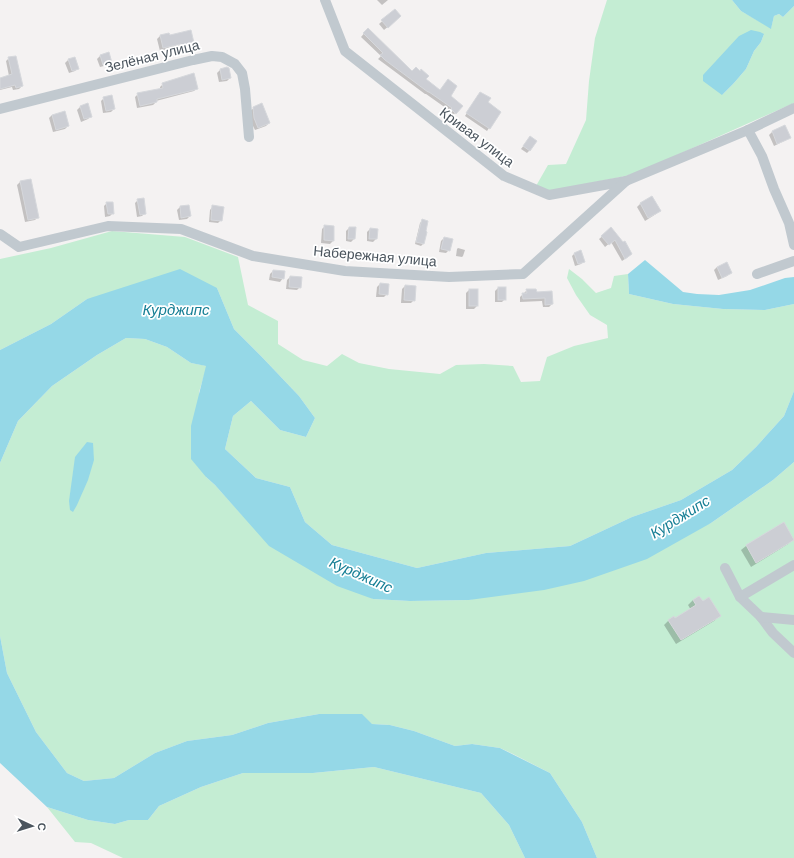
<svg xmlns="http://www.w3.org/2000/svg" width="794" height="858" viewBox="0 0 794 858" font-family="'DM Sans',sans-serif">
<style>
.green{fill:#c4edd3;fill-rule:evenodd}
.water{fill:#95d8e7}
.shadow{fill:#0003}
.building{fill:#ccced4;stroke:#d6d8dc}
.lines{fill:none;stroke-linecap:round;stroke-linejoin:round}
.minor{stroke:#c1c9cf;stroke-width:10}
.labels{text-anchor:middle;stroke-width:3.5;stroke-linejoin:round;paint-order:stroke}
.street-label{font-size:14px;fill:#4b555e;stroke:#fff}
.water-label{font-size:15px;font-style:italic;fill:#167f95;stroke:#fff}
</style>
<rect width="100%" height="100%" fill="#f4f2f2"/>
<g class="green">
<path d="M607,0H732L741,11L771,28L774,16L779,14L783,17L794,6V103L648,168L626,176L549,191L536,186L548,165L566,164L586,120L589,81L595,38ZM764,34L761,42L754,51L746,69L734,83L722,95Z"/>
<path d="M112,231L185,237L238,257L248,305L278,321V344L303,360L327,366L342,354L359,363L389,369L440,374L456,365L484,364L513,366L521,382L540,381L547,357L574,346L608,338L607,325L590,315L576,295L567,278L569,269L582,279L596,293L611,288L614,276L628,274L629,294L673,304L723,309L765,310L794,304V391L784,416L756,447L732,470L681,500L632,517L570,546L486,553L417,568L332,545L305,522L290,487L256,478L225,449L233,416L251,401L280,430L306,437L315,418L299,396L261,356L234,329L217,288L87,299L51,324L0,350V259L51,248Z"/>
<path d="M126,338L145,339L167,347L191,363L207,366L199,392L206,477L215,485L242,515L373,599L410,601L469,600L711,523L773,480L794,462V858H597L582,822L550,773L513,754L500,748L472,744L455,746L414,731L390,725L372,724L319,714L268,723L232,735L187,741L155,753L114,778L84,781L67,773L36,732L7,673L0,636V463L18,421L52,386L97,355Z"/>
<path d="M374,767L481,793L509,825L525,858H123L91,843L75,842L47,807L88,820L115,824L129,820H148L159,806L201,787L243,773H313Z"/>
</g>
<g class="water">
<path d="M732,0H794V6L783,17L779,14L774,16L771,29L741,11Z"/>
<path d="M751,30L760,32L764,34L761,42L754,51L746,69L734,83L722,95L703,81V75L739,36Z"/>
<path d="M645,260L683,292L697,294L719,295L750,290L785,278L794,277V304L765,310L723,309L673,304L629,294L628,274Z"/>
<path d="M180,269L217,288L234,329L261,356L299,396L315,418L306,437L280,430L251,401L233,416L225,449L256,478L290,487L305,522L332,545L417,568L486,553L570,546L632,517L681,500L732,470L756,447L784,416L794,391V462L773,480L711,523L647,559L584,581L544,590L469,600L410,601L373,599L337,586L269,546L215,485L206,477L191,459V426L206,366L191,363L167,347L145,339L126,338L97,355L52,386L18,421L0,463V350L51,324L87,299Z"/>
<path d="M87,442L93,443L94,460L88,480L77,505L73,512L70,510L69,501L75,457Z"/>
<path d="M0,636L7,673L36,732L67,773L84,781L114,778L155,753L187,741L232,735L268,723L319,714H362L372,724L390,725L414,731L455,746L472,744L500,748L550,773L582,822L597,858H525L509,825L481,793L374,767L313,773H243L201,787L159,806L148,820H129L115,824L88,820L47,807L0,763Z"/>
</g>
<g class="shadow">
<path d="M377,0H388L382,5Z"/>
<path d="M395,10L397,19L384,30L379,24Z"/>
<path d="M368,29L412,72L425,80L440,91L449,96L455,113L453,116L449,112L450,111L426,94H425L382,62L378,59L381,56L361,37Z"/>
<path d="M160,36H169L193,42L190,45L179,49L178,46L160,51L157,39Z"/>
<path d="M100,56L111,62L108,65L100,67L97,59Z"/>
<path d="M9,58L22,86L19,89L13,90L12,87L0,90V79L9,76L6,61Z"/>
<path d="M68,60L78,68L75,71L69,73L65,63Z"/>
<path d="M220,70L230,78L227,81L219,82L217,73Z"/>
<path d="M163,84L197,88L194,91L156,101V102L153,105L137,108L135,97L138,94L160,90V87Z"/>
<path d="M478,95L487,102L489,128L487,131L465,116Z"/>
<path d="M104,98L114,109L111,112L103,113L101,101Z"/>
<path d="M80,107L91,116L88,119L81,122L77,110Z"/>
<path d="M254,108L269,123L266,126L255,130L251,122L250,111Z"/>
<path d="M52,115L68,126L65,129L53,132L49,118Z"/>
<path d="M785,126L789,137L786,140L774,146L769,135L772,132Z"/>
<path d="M530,137V150L527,153L521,149Z"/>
<path d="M20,182L38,217L35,220L25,222L17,185Z"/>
<path d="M652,198L659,211L656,214L645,221L637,207L640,204Z"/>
<path d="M138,200L145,213L142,216L137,217L135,203Z"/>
<path d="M107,203L113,213L110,216L105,217L104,206Z"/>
<path d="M213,206L221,220L218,223L209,222L210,210Z"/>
<path d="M180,207L190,216L187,219L179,220L177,210Z"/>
<path d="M422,221L423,244L421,246L415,244L420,223Z"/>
<path d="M325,226L333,241L330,244L321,243L322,229Z"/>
<path d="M349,228L354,239L351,242L346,241V231Z"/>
<path d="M370,229L376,239L373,242L367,241V232Z"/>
<path d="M611,229L631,254L628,257L622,261L611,242L605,247L599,239Z"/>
<path d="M444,238L449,250L446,253L439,252L441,241Z"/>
<path d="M458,248L465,250L463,256L462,257L456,256L457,249Z"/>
<path d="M575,253L584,261L581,264L575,266L572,256Z"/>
<path d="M717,267L730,273L727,276L718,280L714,270Z"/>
<path d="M273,271L283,278L280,282L269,280L270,274Z"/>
<path d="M290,277L300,287L297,290L286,289L287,280Z"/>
<path d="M380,284L387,294L384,297H376L377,287Z"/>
<path d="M405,286L414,300L411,303H401L402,289Z"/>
<path d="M498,288L505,299L502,302H495V291Z"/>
<path d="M469,290L477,306L474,309H466V293Z"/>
<path d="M527,290L536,293L551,292L552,304L549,307H543L542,301L520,302V297Z"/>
<path d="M783,523L793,539L788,544L751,567L741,550L746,546Z"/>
<path d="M699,597L702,603L719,616L714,621L676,644L664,625L669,620L675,619L691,610L688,605L693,600Z"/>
</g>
<g class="building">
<path d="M395,9L401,16L388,28L381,20Z"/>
<path d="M368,28L412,71L416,67L420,71L421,69L429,76L426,79L440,90L448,79L457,86L451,96L463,106L456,114L451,109L452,108L429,92H428L385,60L380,55L383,53L363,33Z"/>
<path d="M191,30L194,43L182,46L181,44L163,48L160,35L169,33L170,35Z"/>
<path d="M109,52L112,63L103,65L100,55Z"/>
<path d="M16,56L23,86L16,88L15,85L0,89V78L12,74L8,57Z"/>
<path d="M75,57L79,69L72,71L68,59Z"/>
<path d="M227,67L229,68L231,78L222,80L220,69Z"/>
<path d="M194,73L198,89L157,99V102L140,106L137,93L163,88L162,83Z"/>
<path d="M480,92L491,98L488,102L501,112L490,129L466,113Z"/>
<path d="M112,95L115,109L106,111L103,97Z"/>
<path d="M88,103L92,117L84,119L80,106Z"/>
<path d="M262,103L270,123L258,128L254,118L253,107Z"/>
<path d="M65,111L69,126L56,130L52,115Z"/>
<path d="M785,125L791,138L777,144L772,131Z"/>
<path d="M530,136L537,141L530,151L523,146Z"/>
<path d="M31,179L39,218L28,220L20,181Z"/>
<path d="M652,196L661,211L648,218L640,203Z"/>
<path d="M144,198L146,214L140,215L137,199Z"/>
<path d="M106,202H113L114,214H108Z"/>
<path d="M189,205L191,216L181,218L180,206Z"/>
<path d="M212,205L224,207L222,221L211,220Z"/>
<path d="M422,219L428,221L426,231L427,232L424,244L416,242Z"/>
<path d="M324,225L334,226V241L324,240Z"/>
<path d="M349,227H356L355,239H348Z"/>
<path d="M611,227L623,242L625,241L632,254L625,259L615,240L609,245L601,236Z"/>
<path d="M370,228L378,229L377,239H369Z"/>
<path d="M444,237L453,239L450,251L441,249Z"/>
<path d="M581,250L585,262L578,264L574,253Z"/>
<path d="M727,262L732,273L722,278L717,267Z"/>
<path d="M273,270L285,271L284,279L272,277Z"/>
<path d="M290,276L302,277L301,288L289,287Z"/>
<path d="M380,283L389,284L388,295L379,294Z"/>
<path d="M405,285L416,286L415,301L404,300Z"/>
<rect x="498" y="287" width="8" height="13"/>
<rect x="469" y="289" width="9" height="17"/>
<path d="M526,289H536L537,292L552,291L553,304L545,305V298L523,299L522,293H527Z"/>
<path d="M784,522L794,540L756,563L746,545Z"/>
<path d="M699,596L703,601L709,597L721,616L681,640L668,620L674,616L675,618L696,605L693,600Z"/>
</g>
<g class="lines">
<g class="minor">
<path d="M325,0L345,51L504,176L549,195L626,181L748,130L794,108"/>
<path d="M0,109L193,60L212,56L222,57L235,64L242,73L245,89L249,137"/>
<path d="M748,130L762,156L774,189L789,223L794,245"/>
<path d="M0,234L19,247L108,226L181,229L253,256L345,271L449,277L523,274L626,181"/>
<path d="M757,274L794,261"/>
<path d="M725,568L740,597L761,617L773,633L794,653"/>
<path d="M740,597L794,565"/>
<path d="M761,617L794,620"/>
</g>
</g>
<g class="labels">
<g class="street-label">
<text transform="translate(152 56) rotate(-14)" y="5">Зелёная улица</text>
<text transform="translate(477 137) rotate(37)" y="5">Кривая улица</text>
<text transform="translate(375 256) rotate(5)" y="5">Набережная улица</text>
</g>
<g class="water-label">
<text x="176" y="315">Курджипс</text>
<text transform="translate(680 517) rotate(-32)" y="5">Курджипс</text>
<text transform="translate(361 575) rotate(24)" y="5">Курджипс</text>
</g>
</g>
<g transform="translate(32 826) rotate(94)" stroke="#ffffff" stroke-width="3" paint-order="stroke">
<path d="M0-3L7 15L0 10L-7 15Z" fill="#4b555e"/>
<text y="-6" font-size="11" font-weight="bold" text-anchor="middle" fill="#4b555e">С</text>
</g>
</svg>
